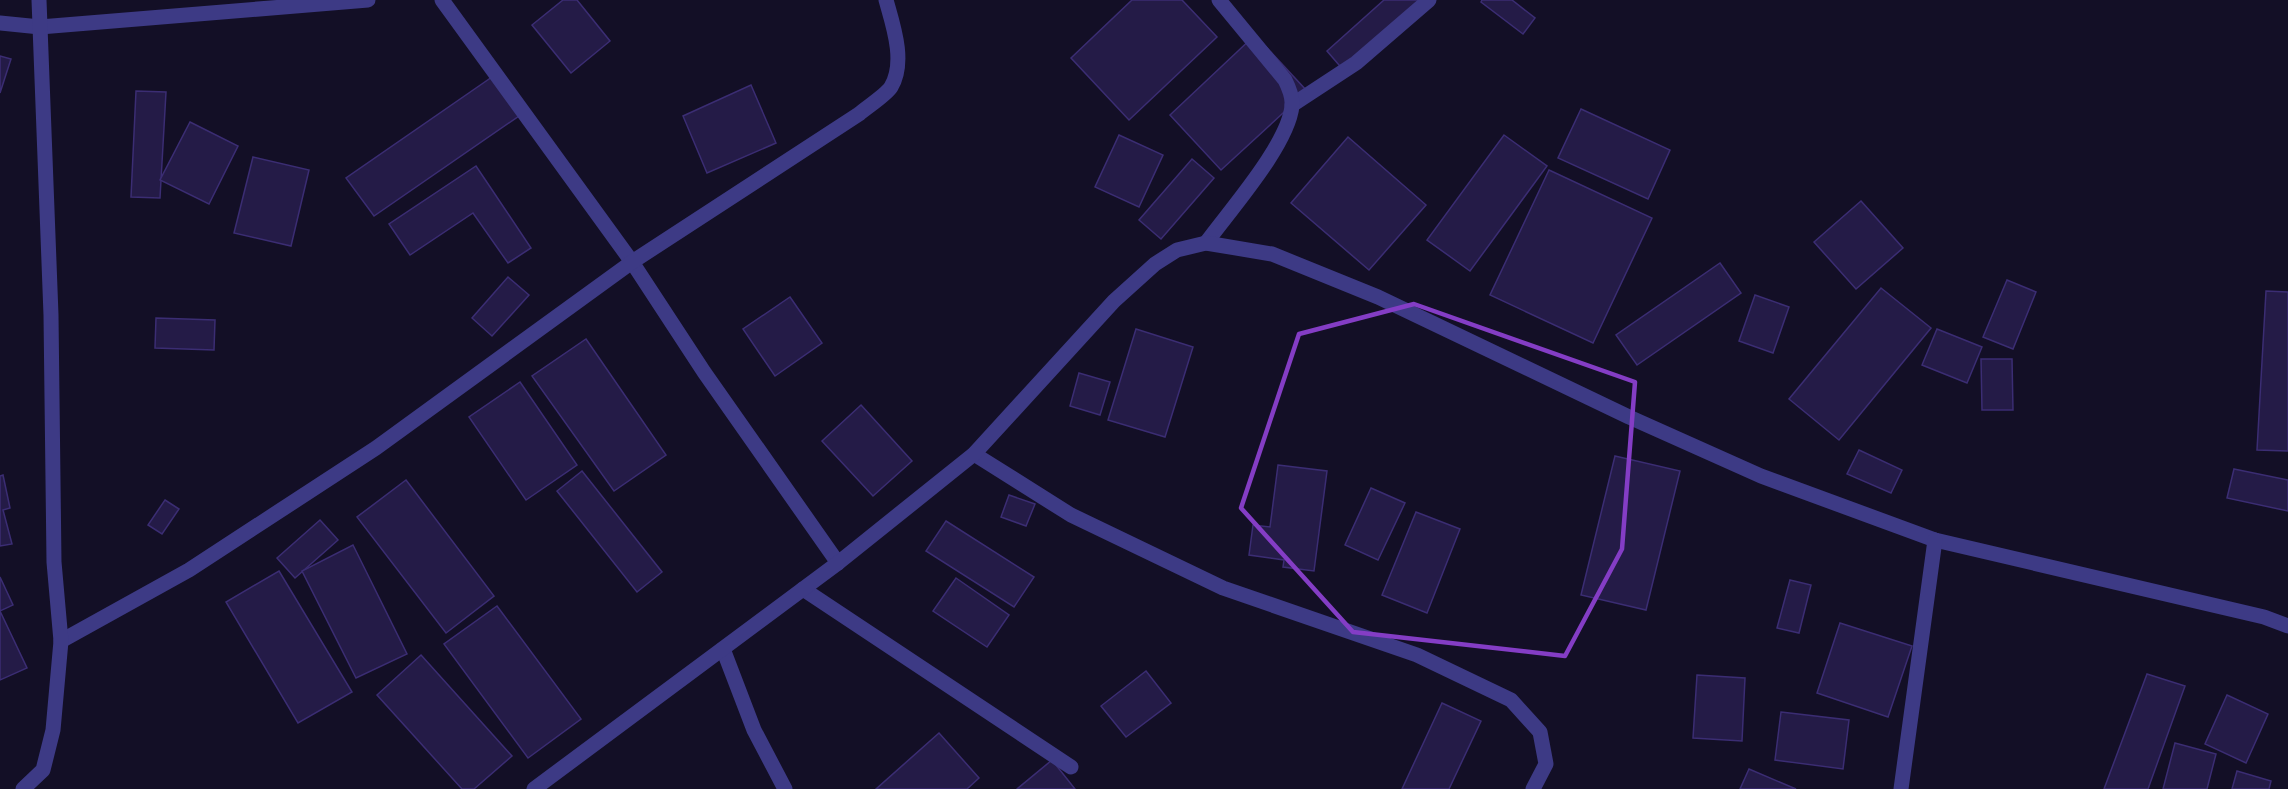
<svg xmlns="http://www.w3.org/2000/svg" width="2288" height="789" viewBox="0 0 2288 789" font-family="Roboto,sans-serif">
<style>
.building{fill:#241b47;stroke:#3b2d73;stroke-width:1.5}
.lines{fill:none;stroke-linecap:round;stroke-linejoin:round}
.minor{stroke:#3d3a85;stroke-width:15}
.marked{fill:none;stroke:#843dc5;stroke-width:4.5;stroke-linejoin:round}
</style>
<rect width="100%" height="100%" fill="#130f26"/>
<g class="building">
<path d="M563,0H577L610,41L571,73L532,25Z"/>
<path d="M1132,0H1182L1217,37L1129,120L1071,58Z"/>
<path d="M1384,0H1424L1345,72L1327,51Z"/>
<path d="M1482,0H1512L1535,18L1523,34L1481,2Z"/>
<path d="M1255,35L1307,91L1221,170L1170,115Z"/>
<path d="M0,56L11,59L0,93Z"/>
<path d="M492,77L519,116L374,216L346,178Z"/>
<path d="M751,85L776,143L707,173L683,116Z"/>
<path d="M136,91L166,92L160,198L131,197Z"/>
<path d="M1581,109L1670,150L1648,199L1558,158Z"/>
<path d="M190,122L238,146L209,204L160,180Z"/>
<path d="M1119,135L1163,155L1139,207L1095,187Z"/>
<path d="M1504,135L1547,166L1470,271L1427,240Z"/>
<path d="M1348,137L1426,205L1369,270L1291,203Z"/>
<path d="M253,157L309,170L291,246L234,233Z"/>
<path d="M1192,159L1214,178L1161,239L1139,220Z"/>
<path d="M476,166L531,248L508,263L473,213L410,255L389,224Z"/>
<path d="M1549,170L1652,218L1593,343L1490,295Z"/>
<path d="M1861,201L1903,248L1856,289L1814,242Z"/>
<path d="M1720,263L1741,293L1637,365L1616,335Z"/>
<path d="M508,277L529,295L492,336L472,318Z"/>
<path d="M2007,280L2036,292L2013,349L1983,337Z"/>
<path d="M1881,288L1931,328L1839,440L1789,399Z"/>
<path d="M2266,291L2288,292V451L2257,450Z"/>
<path d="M1755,295L1789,307L1773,353L1739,341Z"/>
<path d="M790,297L822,343L775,376L743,329Z"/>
<path d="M156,318L215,320L214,350L155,348Z"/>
<path d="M1136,329L1193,347L1165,437L1108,420Z"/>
<path d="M1937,329L1982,347L1967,383L1922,365Z"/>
<path d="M586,339L666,455L614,491L532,376Z"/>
<path d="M1981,359H2012L2013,410H1982Z"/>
<path d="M1079,373L1110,382L1100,415L1070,406Z"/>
<path d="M520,382L577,465L526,500L469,417Z"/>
<path d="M861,405L912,461L873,496L822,441Z"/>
<path d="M1859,450L1902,470L1891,493L1847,474Z"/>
<path d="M1615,456L1680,471L1646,610L1581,595Z"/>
<path d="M1278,465L1327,471L1314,571L1283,567L1284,560L1249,555L1253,525L1270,527Z"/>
<path d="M2234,469L2288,480V511L2227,498Z"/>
<path d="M582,471L662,572L637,592L557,491Z"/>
<path d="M3,475L10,508L3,510L12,544L0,546V476Z"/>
<path d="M406,480L494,596L446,633L357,517Z"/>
<path d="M1371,488L1405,503L1378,560L1345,545Z"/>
<path d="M1009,495L1035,504L1026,526L1001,517Z"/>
<path d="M165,500L179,509L162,534L148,525Z"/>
<path d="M1416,512L1460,529L1427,613L1382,595Z"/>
<path d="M320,520L338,540L295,578L277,558Z"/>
<path d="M946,521L1034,577L1014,607L926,551Z"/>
<path d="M353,545L407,654L356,678L302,571Z"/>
<path d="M279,571L352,692L298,723L226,602Z"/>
<path d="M0,577L13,605L0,611Z"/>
<path d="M956,578L1009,615L987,647L933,611Z"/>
<path d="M1790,580L1811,585L1799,633L1777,628Z"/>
<path d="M497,606L581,719L528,758L444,644Z"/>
<path d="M0,611L27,668L0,680Z"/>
<path d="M1840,623L1912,646L1888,717L1817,693Z"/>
<path d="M421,655L512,756L474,789H462L377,695Z"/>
<path d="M1146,671L1171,703L1126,737L1101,706Z"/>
<path d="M2147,674L2185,686L2148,789H2104Z"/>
<path d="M1697,675L1745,678L1742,741L1693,738Z"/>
<path d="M2227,695L2268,714L2246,763L2205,744Z"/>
<path d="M1442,703L1481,721L1449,789H1402Z"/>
<path d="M1781,712L1849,720L1843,769L1775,760Z"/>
<path d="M939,733L979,778L967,789H876Z"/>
<path d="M2175,743L2216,754L2207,789H2163Z"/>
<path d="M1052,760L1075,789H1017Z"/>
<path d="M1749,769L1796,789H1740Z"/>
<path d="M2237,771L2271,781L2269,789H2232Z"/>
</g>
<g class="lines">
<g class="minor">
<path d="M442,0L632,262L704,372L838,563"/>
<path d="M0,23L40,27L368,0"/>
<path d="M1292,105L1356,63L1429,0"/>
<path d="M1206,243C1230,210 1288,145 1292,106C1293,97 1289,88 1285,80L1219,0"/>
<path d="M974,454L1071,515L1223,588L1417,655L1511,700L1540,732L1546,764L1533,789"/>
<path d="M803,589L1071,767"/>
<path d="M61,641L189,570L376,448L632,262L859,114C867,107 886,95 891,87C906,62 893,25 886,0"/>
<path d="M723,649L754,730L785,789"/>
<path d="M23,789L43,770L53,730L61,641L54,562L51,315L39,0"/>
<path d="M534,789L838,563L974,454L1114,301L1155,264L1177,250L1206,243L1272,254L1378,297L1629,417L1761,476L1935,540L2264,617L2288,626"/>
<path d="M1901,789L1935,540"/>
</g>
</g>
<path class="marked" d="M1414,304L1635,382L1622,549L1565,656L1353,632L1241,508L1299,334Z"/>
</svg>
